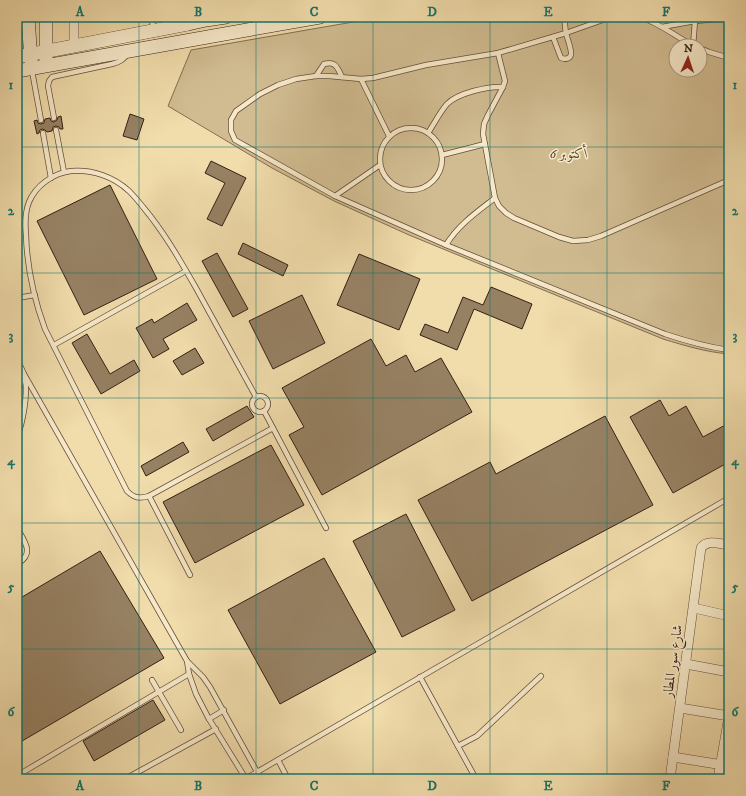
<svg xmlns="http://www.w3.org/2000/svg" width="746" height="796" viewBox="0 0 746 796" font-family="'IM FELL DW Pica',Amiri,serif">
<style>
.green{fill:#d1bc91;stroke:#826e52;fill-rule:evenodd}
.building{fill:#968163;stroke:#341f14}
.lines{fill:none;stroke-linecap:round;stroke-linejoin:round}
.lane-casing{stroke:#634e3a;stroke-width:6}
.street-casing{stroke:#634e3a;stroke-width:10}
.secondary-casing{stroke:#341f14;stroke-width:14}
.lane{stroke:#f6e8c8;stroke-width:4.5}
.street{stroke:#f6e8c8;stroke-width:9}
.secondary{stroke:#f6e8c8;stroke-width:13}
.grid{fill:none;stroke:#0f766e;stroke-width:1;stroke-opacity:0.55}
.labels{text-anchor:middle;stroke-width:3;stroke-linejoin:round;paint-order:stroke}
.park-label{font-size:14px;font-style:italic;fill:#5b4633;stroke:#f6e8c8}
.street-label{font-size:14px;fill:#341f14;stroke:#f6e8c8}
.neatline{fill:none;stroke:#0f766e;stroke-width:1.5}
.grid-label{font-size:13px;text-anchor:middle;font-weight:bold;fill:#0f766e}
</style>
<rect width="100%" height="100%" fill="#f1dcab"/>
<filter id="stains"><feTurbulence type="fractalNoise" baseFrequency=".005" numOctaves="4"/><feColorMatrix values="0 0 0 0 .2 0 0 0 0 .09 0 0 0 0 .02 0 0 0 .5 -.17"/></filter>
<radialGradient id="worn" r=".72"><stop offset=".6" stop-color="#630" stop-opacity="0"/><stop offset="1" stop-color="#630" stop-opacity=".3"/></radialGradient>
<path class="green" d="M382,17H729V354C706,352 686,346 663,339L409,235L334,201L272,168L168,106L191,50ZM676,46H700V70H676Z"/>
<g class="building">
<path d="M130,114L144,119L137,140L123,136Z"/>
<path d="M61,116L63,129H60L59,127L56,126L53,127L52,131L47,132L45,130L42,129L40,130L39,133L37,134L34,121L37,120L38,123L41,124L44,123L45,119L50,118L51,121L54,122L57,120L58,117Z"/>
<path d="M211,161L246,178L222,226L207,219L225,183L205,173Z"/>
<path d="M110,185L157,279L84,315L37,221Z"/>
<path d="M243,243L288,265L283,276L238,254Z"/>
<path d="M217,253L248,309L233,317L202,261Z"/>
<path d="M359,254L420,279L399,330L337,305Z"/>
<path d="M491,287L532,304L522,329L474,309L457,350L420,335L425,324L448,333L463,297L483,305Z"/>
<path d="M302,295L325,343L273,369L249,321Z"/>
<path d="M187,303L197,320L163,339L169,349L153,358L136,328L152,319L154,323Z"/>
<path d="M87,334L110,374L134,360L140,371L101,394L72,343Z"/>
<path d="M371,339L386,366L406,355L415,372L441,358L472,412L322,495L289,435L304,427L282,388Z"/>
<path d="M195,348L204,363L182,375L173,361Z"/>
<path d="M660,400L669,416L686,406L703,437L729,423V462L673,493L630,417Z"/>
<path d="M247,406L254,417L213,441L206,429Z"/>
<path d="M605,416L653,505L472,601L418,500L490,462L496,474Z"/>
<path d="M183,442L189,452L146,476L141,466Z"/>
<path d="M271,445L304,505L195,563L163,502Z"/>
<path d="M406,514L455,610L402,637L353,541Z"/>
<path d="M100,551L164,658L17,744V600Z"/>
<path d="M324,558L376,652L280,704L228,610Z"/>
<path d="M153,700L165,720L94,761L83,741Z"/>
</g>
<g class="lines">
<g class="lane-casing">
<g id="lane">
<path d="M152,17L153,29"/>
<path d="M611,17L566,33L498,53L426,65L373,78L361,79L329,76H316L296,79L278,85L260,94L236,111L231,120V131L235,140L335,196L446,245L665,334C686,341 707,347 729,350"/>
<path d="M640,17C660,23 676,37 694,46"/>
<path d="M662,27L695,21L729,18"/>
<path d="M553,37L561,58C564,59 569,60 571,55C572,50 567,38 566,33C565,28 565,22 564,17"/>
<path d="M693,46L695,21"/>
<path d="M700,48L709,52L729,58"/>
<path d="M498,53L505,81L503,87L488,115L484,124L483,134L495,198L499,206L506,213L514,218L559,237L573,241L588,240L601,236L729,180"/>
<path d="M32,71L41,120"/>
<path d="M316,76L324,64C336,61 337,67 342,77"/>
<path d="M361,79L389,136"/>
<path d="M54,118L48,86L49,81L52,77L112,64C119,62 124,60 127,54"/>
<circle cx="411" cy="159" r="31"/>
<path d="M56,130L64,172"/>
<path d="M43,133L51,178"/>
<path d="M428,133C434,124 440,112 447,104C458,93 488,86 503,87"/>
<path d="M442,155L485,144"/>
<path d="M335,196L380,165"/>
<path d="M446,245C458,225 477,212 495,198"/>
<path d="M17,298L35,295"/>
<path d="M54,345L186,271"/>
<path d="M17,359L24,374L187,661L203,677L210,687L261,779"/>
<circle cx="260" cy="404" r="8"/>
<path d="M256,397C236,361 216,324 196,288C180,260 164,232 143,207C139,202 134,196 129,191C114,177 92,169 71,171C54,173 36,185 29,202C25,212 25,224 26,235C27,267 34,299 45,329L127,491C134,498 140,499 149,496L273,428"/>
<path d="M17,401L20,386L24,375"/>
<path d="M264,411L326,528"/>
<path d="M17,437C23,422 28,395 25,378"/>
<path d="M149,496L190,575"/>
<path d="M17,528C25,542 35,554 17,564"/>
<path d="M187,661L189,674L196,694L209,719L246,779"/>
<path d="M420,677L476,779"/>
<path d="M152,680L181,730"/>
<path d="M209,719L224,710"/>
<path d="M458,746L477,736L541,676"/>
<path d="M278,760L288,779"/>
<path d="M18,779L20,775L25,771L189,674"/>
<path d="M125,779L216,729"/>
<path d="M245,779L729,498"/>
</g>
</g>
<g class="street-casing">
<g id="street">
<path d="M74,46V17"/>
<path d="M694,608L729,616"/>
<path d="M686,664L729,672"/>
<path d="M680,708L729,716"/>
<path d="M673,757L729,766"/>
<path d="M670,779L701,548C707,539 720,544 729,545"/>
<path d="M718,779L729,716"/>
</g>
</g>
<g class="secondary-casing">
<g id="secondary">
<path d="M28,17L31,61"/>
<path d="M46,17V59"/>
<path d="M17,57L188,24L206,20L226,17"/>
<path d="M17,71L320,17"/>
</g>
</g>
<use href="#lane" class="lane"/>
<use href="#street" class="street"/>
<use href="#secondary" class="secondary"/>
</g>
<path class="grid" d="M139,17V779M256,17V779M373,17V779M490,17V779M607,17V779M17,147H729M17,273H729M17,398H729M17,523H729M17,649H729"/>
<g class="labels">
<g class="park-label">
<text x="569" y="158">6 أكتوبر</text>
</g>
<g class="street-label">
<text transform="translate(672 661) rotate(-82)" y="5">شارع سور المطار</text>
</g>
</g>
<rect width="746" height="796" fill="none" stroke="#f1dcab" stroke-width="44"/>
<g transform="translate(688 58) rotate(3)"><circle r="19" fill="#f6e8c8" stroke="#a89880"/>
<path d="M0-3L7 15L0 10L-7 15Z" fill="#8f2418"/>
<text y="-6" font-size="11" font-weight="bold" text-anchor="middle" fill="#341f14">N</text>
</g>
<rect x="22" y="22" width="702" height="752" class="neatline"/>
<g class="grid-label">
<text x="80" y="16">A</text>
<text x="198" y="16">B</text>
<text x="314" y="16">C</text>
<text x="432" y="16">D</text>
<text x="548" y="16">E</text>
<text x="666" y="16">F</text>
<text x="11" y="89">1</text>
<text x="735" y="89">1</text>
<text x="11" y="215">2</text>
<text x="735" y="215">2</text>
<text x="11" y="340">3</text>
<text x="735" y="340">3</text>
<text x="11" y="465">4</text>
<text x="735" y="465">4</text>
<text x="11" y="591">5</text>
<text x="735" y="591">5</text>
<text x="11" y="716">6</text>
<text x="735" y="716">6</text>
<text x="80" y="790">A</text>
<text x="198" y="790">B</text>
<text x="314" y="790">C</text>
<text x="432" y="790">D</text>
<text x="548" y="790">E</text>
<text x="666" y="790">F</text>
</g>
<rect width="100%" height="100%" filter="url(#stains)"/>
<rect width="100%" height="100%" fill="url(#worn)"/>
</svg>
